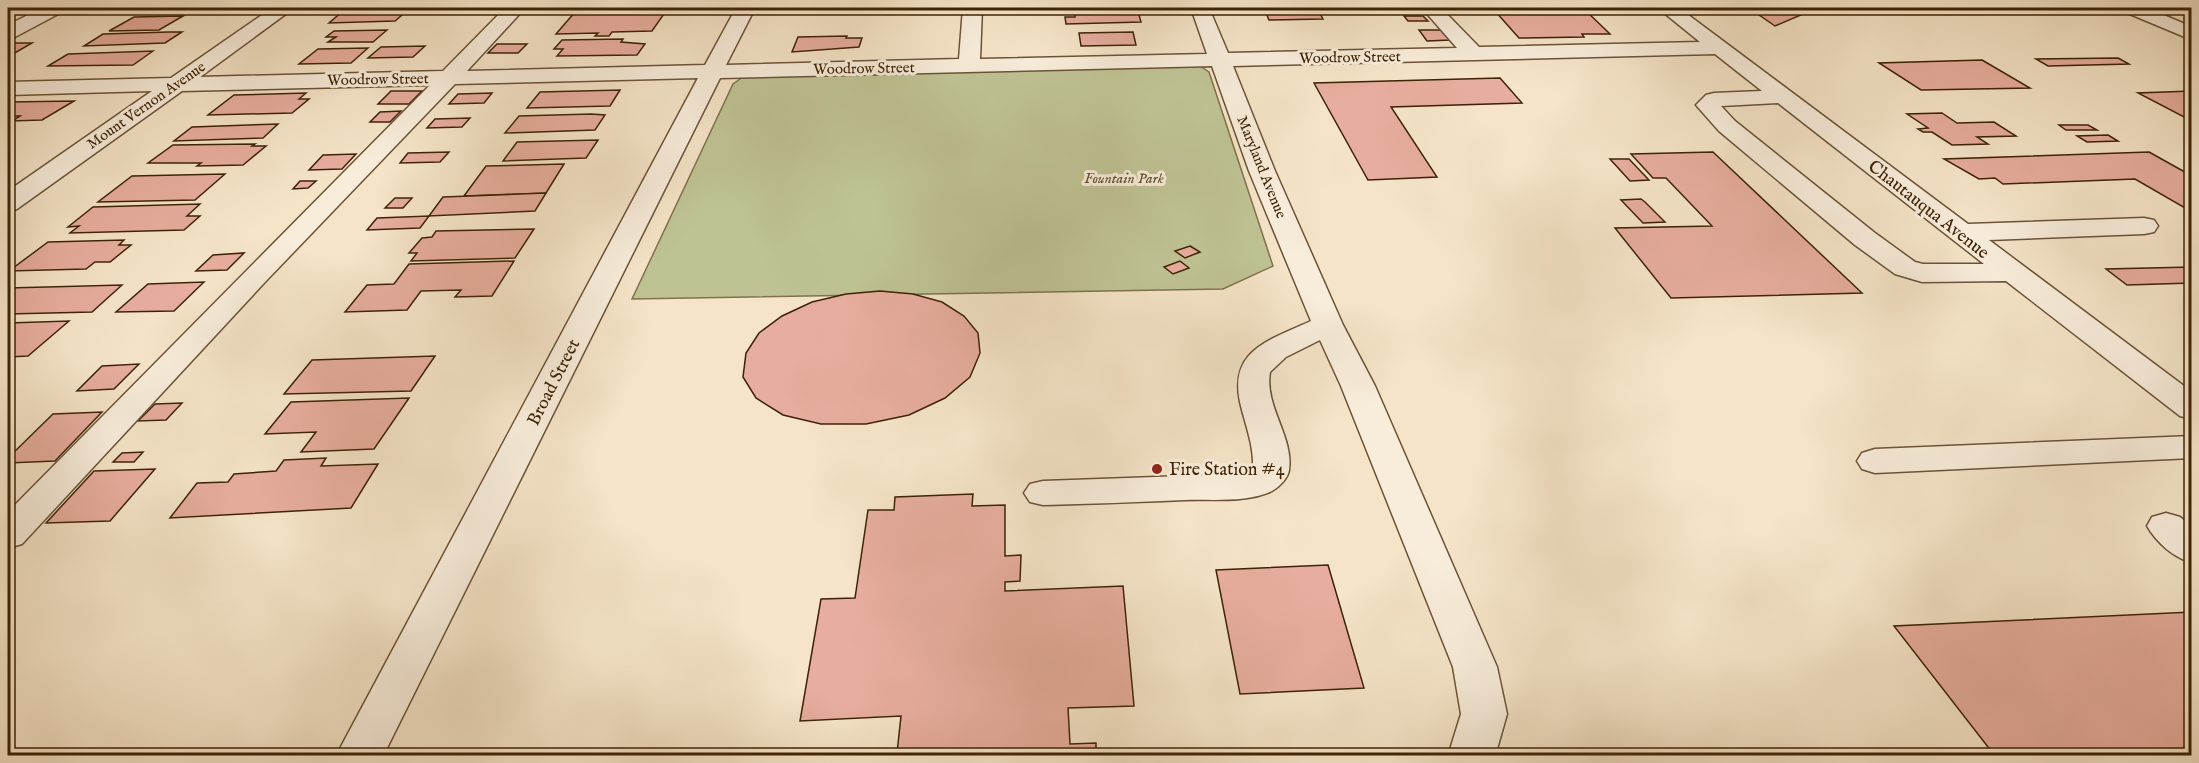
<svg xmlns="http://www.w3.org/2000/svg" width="2199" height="763" viewBox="0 0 2199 763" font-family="'IM FELL English',serif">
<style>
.green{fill:#bfc394;stroke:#7e734c;stroke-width:1.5}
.building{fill:#e7ad9e;stroke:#3e2305;stroke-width:1.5}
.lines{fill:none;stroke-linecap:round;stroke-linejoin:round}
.minor-casing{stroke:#6c5336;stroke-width:3}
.minor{fill:#f8eddb;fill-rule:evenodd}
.poi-dot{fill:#8f2418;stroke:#f8eddb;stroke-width:2}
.labels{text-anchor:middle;stroke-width:6;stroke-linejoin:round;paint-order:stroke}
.far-street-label{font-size:15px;fill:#3e2305;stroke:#f8eddb}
.far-park-label{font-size:15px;font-style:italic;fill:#5e4b29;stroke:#f8eddb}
.street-label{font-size:18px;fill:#3e2305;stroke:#f8eddb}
.poi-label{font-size:18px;fill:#3e2305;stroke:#f8eddb;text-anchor:start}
</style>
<rect width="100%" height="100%" fill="#f5e4c8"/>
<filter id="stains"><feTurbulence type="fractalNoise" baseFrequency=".00333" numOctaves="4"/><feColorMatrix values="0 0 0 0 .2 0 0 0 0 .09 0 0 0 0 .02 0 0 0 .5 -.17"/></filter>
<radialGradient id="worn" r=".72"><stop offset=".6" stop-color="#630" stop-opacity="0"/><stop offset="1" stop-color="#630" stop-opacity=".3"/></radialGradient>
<path class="green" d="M1192,65L1200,66L1209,72L1273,266L1223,289L632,299L733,84L743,77Z"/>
<g class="building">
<path d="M150,8H218L213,11H157L162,9H148Z"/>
<path d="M632,8L629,11H666L652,31L612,32L609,36H595L598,33L556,34L575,12H615L617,9Z"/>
<path d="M809,8H897L895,14H875L877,10L836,11V9H809Z"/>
<path d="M1264,8H1317L1323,19L1269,20Z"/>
<path d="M1749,8H1817L1775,26Z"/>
<path d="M408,10L395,21L329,23L343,11Z"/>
<path d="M1585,10L1610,34H1582L1584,37L1519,38L1495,11Z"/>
<path d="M1138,11L1141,22L1066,24L1065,17H1075V13Z"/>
<path d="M183,16L159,30L109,31L134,17Z"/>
<path d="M1404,16H1423L1428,21H1408Z"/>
<path d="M387,30L373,42H328L336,37H326L334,31Z"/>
<path d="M1419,30H1441L1450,40L1427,41Z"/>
<path d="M169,32H182L165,43L84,46L103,34Z"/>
<path d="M1133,32L1136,45L1081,46L1079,33Z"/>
<path d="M847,36L846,38H862L859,47L792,52L798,37Z"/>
<path d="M623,39L621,42L645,44L637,55L557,56L563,49H554L562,40Z"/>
<path d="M8,43H32L13,54H8Z"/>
<path d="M497,44H527L518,53H488Z"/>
<path d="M425,46L413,57L368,58L381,47Z"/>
<path d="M368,48L351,63L299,64L318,49Z"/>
<path d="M153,51L133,65L48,66L68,54Z"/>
<path d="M2118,58L2129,64L2048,66L2036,59Z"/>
<path d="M1982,60L2030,88L1921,90L1879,63Z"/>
<path d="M1500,78L1522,103L1391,107L1437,177L1368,180L1314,83Z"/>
<path d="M620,90L610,106L527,108L540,92Z"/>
<path d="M391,91H422L409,104H378Z"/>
<path d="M2192,91V118H2186L2138,93Z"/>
<path d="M306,93L299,99H309L292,113L208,115L234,95Z"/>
<path d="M492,93L484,103L449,104L458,94Z"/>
<path d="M74,101L42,120L12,121L20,116H8V102Z"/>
<path d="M401,111L390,122H370L380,112Z"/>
<path d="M1942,113L1957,123L1994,122L2016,136L1977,137L1988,144L1952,145L1932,132H1923L1918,129L1928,128L1907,114Z"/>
<path d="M591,114L605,115L595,130L505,133L519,116Z"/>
<path d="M470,118L462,127L427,128L435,119Z"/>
<path d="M278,124L263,138L174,141L192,127Z"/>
<path d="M2059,125H2088L2097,130H2066Z"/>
<path d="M2108,135L2118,141L2087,142L2077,136Z"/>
<path d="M598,140L586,158L503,161L517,142Z"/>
<path d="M255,144L252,146H266L243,165L197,166L201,163H148L173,145Z"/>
<path d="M449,152L440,162L400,163L408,153Z"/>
<path d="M1713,152L1862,293L1671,298L1615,228L1712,226L1666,178H1653L1631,154Z"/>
<path d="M2149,152L2192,176V212L2135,179L2003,184L1995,178L1979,179L1944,159Z"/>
<path d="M356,154L342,169L309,170L323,155Z"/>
<path d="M1610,159H1629L1649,180L1630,181Z"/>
<path d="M564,164L546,193L464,196L486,166Z"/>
<path d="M225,174L195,200L98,202L132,176Z"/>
<path d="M300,181H316L308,188L293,189Z"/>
<path d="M546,193L535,211L429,216L443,197Z"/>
<path d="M395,198H412L403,208H385Z"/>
<path d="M1641,199L1645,202L1665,222L1643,223L1621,200Z"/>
<path d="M200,204L187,216H200L184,230L70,233L79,226L68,227L93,207Z"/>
<path d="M429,216L420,228L367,230L377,218Z"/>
<path d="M534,229L515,258L411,261L417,253H409L422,238L432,237L436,231Z"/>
<path d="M124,240L119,245H131L110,262H95L86,269L9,271L48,242Z"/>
<path d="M1190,246L1200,252L1185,258L1175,251Z"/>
<path d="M244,253L227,270L196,271L213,255Z"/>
<path d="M514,261L492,296L455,297L461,290L421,291L407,310L345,312L367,285L394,284L409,264Z"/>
<path d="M1180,261L1189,268L1173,274L1164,267Z"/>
<path d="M2192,267V283L2127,285L2106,269Z"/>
<path d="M204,282L174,311L116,312L148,284Z"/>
<path d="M122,285L92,312L8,314V288Z"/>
<path d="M880,291L913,294L942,302L964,316L978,333L980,353L970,377L945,398L909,415L866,424H821L783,415L756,398L743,377L746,353L759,333L782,316L812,302L846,294Z"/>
<path d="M69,321L28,356L8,357V323Z"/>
<path d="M435,356L411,391L284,394L312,360Z"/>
<path d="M139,364L114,389L77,391L102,366Z"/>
<path d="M409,398L374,449L301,452L316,432L265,434L291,402Z"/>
<path d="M182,403L166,420L138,421L155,404Z"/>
<path d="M102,412L55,461L8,463V458L53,414Z"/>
<path d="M143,452L134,462H113L122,453Z"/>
<path d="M326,458L321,466L378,464L351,508L170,518L197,483L228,482L234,474L276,471L284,460Z"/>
<path d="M155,469L110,521L46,523L94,471Z"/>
<path d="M973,494L972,506L1005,505V556L1021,555L1020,581L1005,582V591L1123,586L1134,706L1068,708L1070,744L1096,743V756H855L897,753L901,716L800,721L821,599L855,598L868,510H894L895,497Z"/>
<path d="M1328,565L1364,688L1240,694L1216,570Z"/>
<path d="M2192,612V756H1995L1894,626Z"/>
</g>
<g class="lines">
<g class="minor-casing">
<g id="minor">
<path d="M42,8H65L62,12L15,37L8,39V25Z"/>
<path d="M272,8H294L200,77L443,71L505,8H525L467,71L705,65L736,8H755L726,65L959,59L963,8H982L980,59L1207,54L1191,8H1209L1228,53L1457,48L1422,8H1441L1479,47L1700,42L1658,8H1679L1968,224L2144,218L2154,220L2158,226L2154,232L2144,234L1989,240L2192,392V419L2180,416L2006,281L1922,282L1895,274L1855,245L1719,131L1696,105L1706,95L1714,93L1762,91L1715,54L1233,66L1275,171L1343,325L1375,386L1497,667L1507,714L1495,756H1448L1461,714L1453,667L1341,386L1320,340L1286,357L1270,372C1264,406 1294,437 1289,470C1288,478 1279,487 1272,491C1247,503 1212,499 1185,500C1138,502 1090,504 1043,505L1030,502L1024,493L1030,484L1043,481L1240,474L1253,468C1254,448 1247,429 1242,410C1225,351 1267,341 1311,321L1249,171L1212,66L720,78L383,756H336L698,78L455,84L265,282L22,544L8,548V512L430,85L182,91L17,209L8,211V191L152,91L8,95V82L171,78ZM1778,103L1984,264H1923L1915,262L1875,233L1735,121L1721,106Z"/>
<path d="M2122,8H2147L2192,27V40L2125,12Z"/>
<path d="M2192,436V458L1875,473L1862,469L1857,461L1862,453L1875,449Z"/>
<path d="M2166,513L2180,517L2192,527V563C2173,557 2157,543 2147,526L2152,517Z"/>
</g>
</g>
<use href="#minor" class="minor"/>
</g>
<circle class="poi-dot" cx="1157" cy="469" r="6"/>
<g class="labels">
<g class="far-street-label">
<text transform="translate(1350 57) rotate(-1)" y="5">Woodrow Street</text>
<text transform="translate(864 68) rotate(-1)" y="5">Woodrow Street</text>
<text transform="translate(378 79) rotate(-1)" y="5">Woodrow Street</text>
<text transform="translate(146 105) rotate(-35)" y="5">Mount Vernon Avenue</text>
<text transform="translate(1262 167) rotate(68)" y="5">Maryland Avenue</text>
</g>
<g class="far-park-label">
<text x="1124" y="183">Fountain Park</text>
</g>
<g class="street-label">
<text transform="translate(1929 209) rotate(38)" y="6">Chautauqua Avenue</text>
<text transform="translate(553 382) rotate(-63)" y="6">Broad Street</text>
</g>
<g class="poi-label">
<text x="1169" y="475">Fire Station #4</text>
</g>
</g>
<rect width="2199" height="763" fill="none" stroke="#f5e4c8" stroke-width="30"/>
<rect x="9" y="9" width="2181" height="745" fill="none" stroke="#3e2305" stroke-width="3"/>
<rect x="15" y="15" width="2169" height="733" fill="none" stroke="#3e2305" stroke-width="1.5"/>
<rect width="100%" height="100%" filter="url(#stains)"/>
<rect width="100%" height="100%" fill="url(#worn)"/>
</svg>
